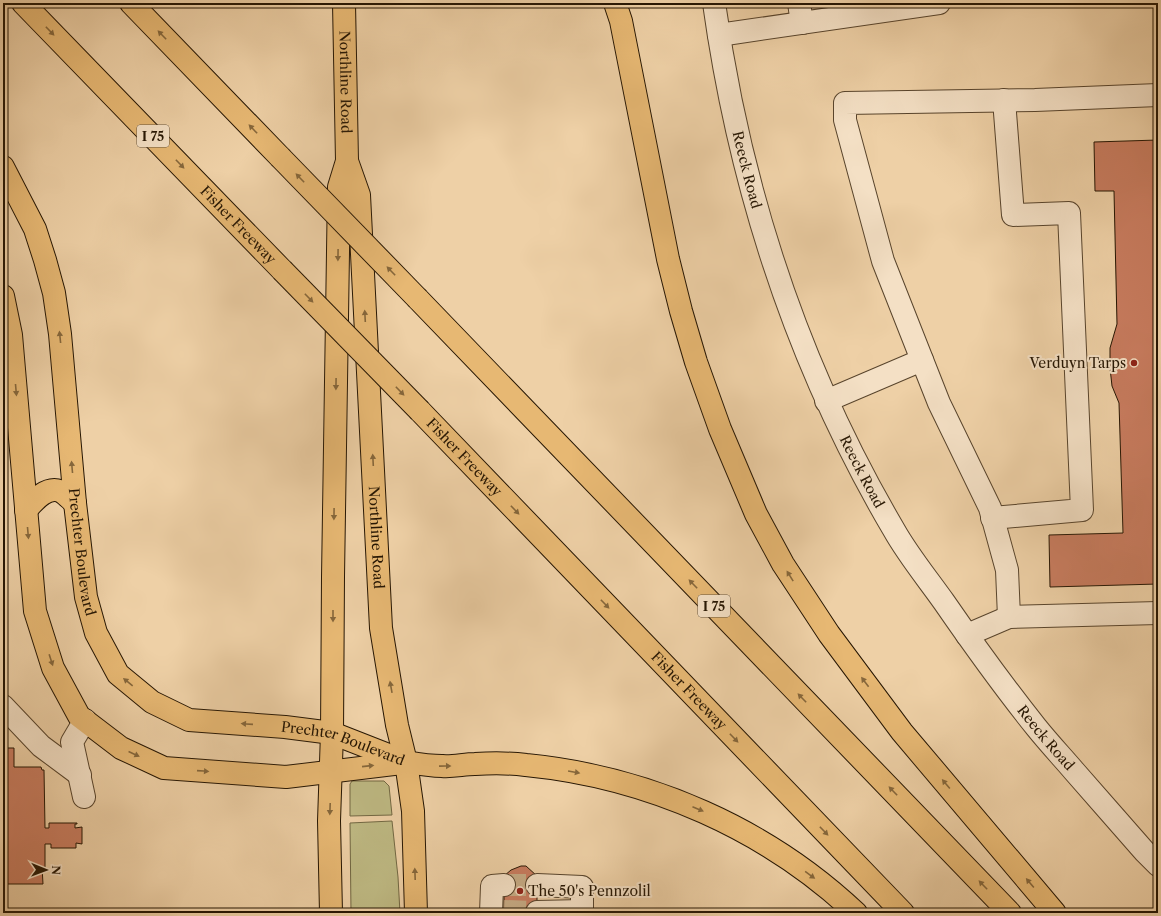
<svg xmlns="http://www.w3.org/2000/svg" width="1161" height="916" viewBox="0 0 1161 916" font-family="'Libre Caslon Text',serif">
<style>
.green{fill:#beb983;stroke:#726843}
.building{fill:#c87c5f;stroke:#261603}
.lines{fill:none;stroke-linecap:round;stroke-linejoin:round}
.minor-tunnel{stroke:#c6ab85;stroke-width:22;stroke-dasharray:22 11;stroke-linecap:butt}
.minor-casing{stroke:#58442c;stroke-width:24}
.major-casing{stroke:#261603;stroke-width:24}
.highway-casing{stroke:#261603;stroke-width:24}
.minor{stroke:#f4e0c5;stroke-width:22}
.major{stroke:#e7b873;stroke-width:22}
.highway{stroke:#e7b873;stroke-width:22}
.highway-bridge-casing{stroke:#261603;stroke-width:24;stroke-linecap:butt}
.highway-bridge{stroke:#e7b873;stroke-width:22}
.oneway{fill:#86673b}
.poi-dot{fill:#8f2418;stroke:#f4e0c5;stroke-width:1.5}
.labels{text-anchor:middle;stroke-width:4;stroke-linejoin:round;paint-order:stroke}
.shield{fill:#f4e0c5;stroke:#64533d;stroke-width:1}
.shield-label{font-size:13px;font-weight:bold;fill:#261603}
.street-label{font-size:14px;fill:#261603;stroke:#f4e0c5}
.poi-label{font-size:14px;fill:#261603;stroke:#f4e0c5;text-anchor:end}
</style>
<rect width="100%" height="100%" fill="#eed0a6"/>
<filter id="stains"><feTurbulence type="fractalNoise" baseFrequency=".005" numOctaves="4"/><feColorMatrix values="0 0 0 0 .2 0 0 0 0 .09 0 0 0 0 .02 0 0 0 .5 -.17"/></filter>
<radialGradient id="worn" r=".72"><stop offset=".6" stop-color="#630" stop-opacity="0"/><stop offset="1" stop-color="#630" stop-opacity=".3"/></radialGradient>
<g class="green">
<path d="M352,781H384L389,786L392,815L350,816V784Z"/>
<path d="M392,821L398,877L400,913H351L350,823Z"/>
</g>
<g class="building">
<path d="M1158,140V584L1050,587L1049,535L1123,533L1119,403L1112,386L1110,368V348L1117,324L1114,191H1095L1094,142Z"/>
<path d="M3,748H14V767H41L42,770H44L45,828H49V823H77V824H75V828L82,827V844L76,843V848H51V844H45V867H42L43,884H3Z"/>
<path d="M521,866H526L537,876V913H504V876L511,870Z"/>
</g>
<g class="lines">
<g class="minor-tunnel">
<path d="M504,885H537"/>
<path d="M504,911L537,912"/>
</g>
<g class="minor-casing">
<g id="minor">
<path id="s1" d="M714,3C740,189 798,367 894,530C908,555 927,578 944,602C973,644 1004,687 1036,727C1048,742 1062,757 1074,771C1098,798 1121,825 1145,852L1158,865"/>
<path d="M799,3L802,23"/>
<path d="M719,35L939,3"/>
<path d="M826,401L922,360"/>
<path d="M992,518L1082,510L1069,213L1013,215L1004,100"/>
<path d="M1009,617L1007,570L990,508L939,403L883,261L845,120V103L1035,100L1158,95"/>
<path d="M967,635L1009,617L1158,613"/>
<path d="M3,706L41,746L80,775"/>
<path d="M84,797L72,742L85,720"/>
<path d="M537,885L582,887V913"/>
<path d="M537,912L582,911"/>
<path d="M491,913L492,886L504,885"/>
</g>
</g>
<g class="major-casing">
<g id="major">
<path id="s2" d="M344,3L347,161L359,195L381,628L397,725L406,762L413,811L416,913"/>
<path id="s3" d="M3,167L35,229L45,260L54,293L60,334L75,503L86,597L96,633L118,674L152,702L189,720L285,727L332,733L406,762"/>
<path d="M3,296L11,335L35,611L53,668L79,716L121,748L164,768L286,777L402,763"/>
<path d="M26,510C34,501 46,486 60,491C65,493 71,500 75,503"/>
<path d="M331,913L329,821L332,733L333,577L339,187L347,161"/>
</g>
</g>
<g class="highway-casing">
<g id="highway">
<path id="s4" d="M23,3L282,270"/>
<path d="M131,3L280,157"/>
<path d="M615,3L621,21L668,259L681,311L696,362L720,429L756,514L783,564L829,634L902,732L1055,913"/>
<path d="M418,299L1010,913"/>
<path id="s5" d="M420,411L903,913"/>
<path d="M406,762C418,764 430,766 442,766C453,767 464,764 475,764C492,763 510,763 526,765C649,777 767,829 856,913"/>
</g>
</g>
<use href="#minor" class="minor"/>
<use href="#major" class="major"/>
<use href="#highway" class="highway"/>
<g class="highway-bridge-casing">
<g id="highway-bridge">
<path d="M280,157L418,299"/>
<path d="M282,270L420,411"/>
</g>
</g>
<use href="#highway-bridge" class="highway-bridge"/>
</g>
<defs><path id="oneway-solid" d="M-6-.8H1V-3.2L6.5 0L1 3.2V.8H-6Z"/></defs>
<g class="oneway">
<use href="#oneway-solid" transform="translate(50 31) rotate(46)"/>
<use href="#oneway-solid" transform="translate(162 35) rotate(-134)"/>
<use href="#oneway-solid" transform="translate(253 129) rotate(-134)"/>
<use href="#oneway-solid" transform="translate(180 164) rotate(46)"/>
<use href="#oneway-solid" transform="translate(300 178) rotate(-134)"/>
<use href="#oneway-solid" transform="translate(338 255) rotate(91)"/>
<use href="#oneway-solid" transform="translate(391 271) rotate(-134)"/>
<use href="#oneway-solid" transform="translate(309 298) rotate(46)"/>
<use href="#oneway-solid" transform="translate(365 316) rotate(-93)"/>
<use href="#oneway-solid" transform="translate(60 337) rotate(-96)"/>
<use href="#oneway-solid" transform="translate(336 384) rotate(91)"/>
<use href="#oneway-solid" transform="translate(16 390) rotate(85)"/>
<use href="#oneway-solid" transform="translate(400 391) rotate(46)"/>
<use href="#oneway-solid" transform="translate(373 460) rotate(-93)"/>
<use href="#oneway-solid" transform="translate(72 467) rotate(-95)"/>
<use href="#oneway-solid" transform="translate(515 510) rotate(46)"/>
<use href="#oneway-solid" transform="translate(334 514) rotate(91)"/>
<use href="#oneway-solid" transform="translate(28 533) rotate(85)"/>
<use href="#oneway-solid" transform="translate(790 576) rotate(-122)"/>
<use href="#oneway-solid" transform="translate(693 584) rotate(-134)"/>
<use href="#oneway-solid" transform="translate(605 604) rotate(46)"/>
<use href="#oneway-solid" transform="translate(333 616) rotate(90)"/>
<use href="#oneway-solid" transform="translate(51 660) rotate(72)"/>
<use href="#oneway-solid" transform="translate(128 682) rotate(-141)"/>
<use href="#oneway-solid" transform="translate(865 682) rotate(-127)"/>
<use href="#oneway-solid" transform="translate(391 687) rotate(-100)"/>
<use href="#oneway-solid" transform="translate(802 698) rotate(-134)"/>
<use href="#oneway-solid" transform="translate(247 724) rotate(-176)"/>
<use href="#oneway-solid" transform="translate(734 738) rotate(46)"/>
<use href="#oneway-solid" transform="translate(134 754) rotate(25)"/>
<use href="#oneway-solid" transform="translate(368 766) rotate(-6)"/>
<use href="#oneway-solid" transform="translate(445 766) rotate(-1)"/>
<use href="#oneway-solid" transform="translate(203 771) rotate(4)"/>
<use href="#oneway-solid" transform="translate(574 772) rotate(10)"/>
<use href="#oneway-solid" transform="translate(946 784) rotate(-130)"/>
<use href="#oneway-solid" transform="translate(893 791) rotate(-134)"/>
<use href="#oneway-solid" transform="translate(330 809) rotate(92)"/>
<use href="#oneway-solid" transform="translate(698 809) rotate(23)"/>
<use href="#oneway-solid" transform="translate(824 831) rotate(46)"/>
<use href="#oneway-solid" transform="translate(415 874) rotate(-92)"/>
<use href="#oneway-solid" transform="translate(810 875) rotate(36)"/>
<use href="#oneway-solid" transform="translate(1030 883) rotate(-130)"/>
<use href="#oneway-solid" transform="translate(983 885) rotate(-134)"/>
</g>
<g class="poi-dot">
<circle cx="1134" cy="363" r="4"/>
<circle cx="520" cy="891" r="4"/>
</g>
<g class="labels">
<g class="shield">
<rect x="137" y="125" width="32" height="22" rx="3"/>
<rect x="698" y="595" width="32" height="22" rx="3"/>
</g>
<g class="shield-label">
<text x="153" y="141">I 75</text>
<text x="714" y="611">I 75</text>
</g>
<g class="street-label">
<text dy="5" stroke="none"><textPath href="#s2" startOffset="79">Northline Road</textPath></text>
<text dy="5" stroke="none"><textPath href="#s1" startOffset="170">Reeck Road</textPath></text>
<text dy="5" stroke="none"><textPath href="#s4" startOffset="309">Fisher Freeway</textPath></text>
<text dy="5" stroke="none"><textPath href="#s5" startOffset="64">Fisher Freeway</textPath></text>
<text dy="5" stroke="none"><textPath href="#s1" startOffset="494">Reeck Road</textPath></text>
<text dy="5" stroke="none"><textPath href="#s2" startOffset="537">Northline Road</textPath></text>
<text dy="5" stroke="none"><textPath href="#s3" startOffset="397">Prechter Boulevard</textPath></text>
<text dy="5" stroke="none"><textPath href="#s5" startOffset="388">Fisher Freeway</textPath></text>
<text dy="5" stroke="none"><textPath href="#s1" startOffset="818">Reeck Road</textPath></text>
<text dy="5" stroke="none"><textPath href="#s3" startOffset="768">Prechter Boulevard</textPath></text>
</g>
<g class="poi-label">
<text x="1126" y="368">Verduyn Tarps</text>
<text x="528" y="896" text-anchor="start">The 50's Pennzolil</text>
</g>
</g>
<rect width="1161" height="916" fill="none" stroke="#eed0a6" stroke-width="16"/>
<rect x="4" y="4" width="1153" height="908" fill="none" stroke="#261603" stroke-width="2"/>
<rect x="8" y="8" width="1145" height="900" fill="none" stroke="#261603"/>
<g transform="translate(46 870) rotate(91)" stroke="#f4e0c5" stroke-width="3" paint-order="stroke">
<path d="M0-3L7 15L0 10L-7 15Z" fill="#261603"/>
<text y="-6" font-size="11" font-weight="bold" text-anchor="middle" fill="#261603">N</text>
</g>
<rect width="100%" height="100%" filter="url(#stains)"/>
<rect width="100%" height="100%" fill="url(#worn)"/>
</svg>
